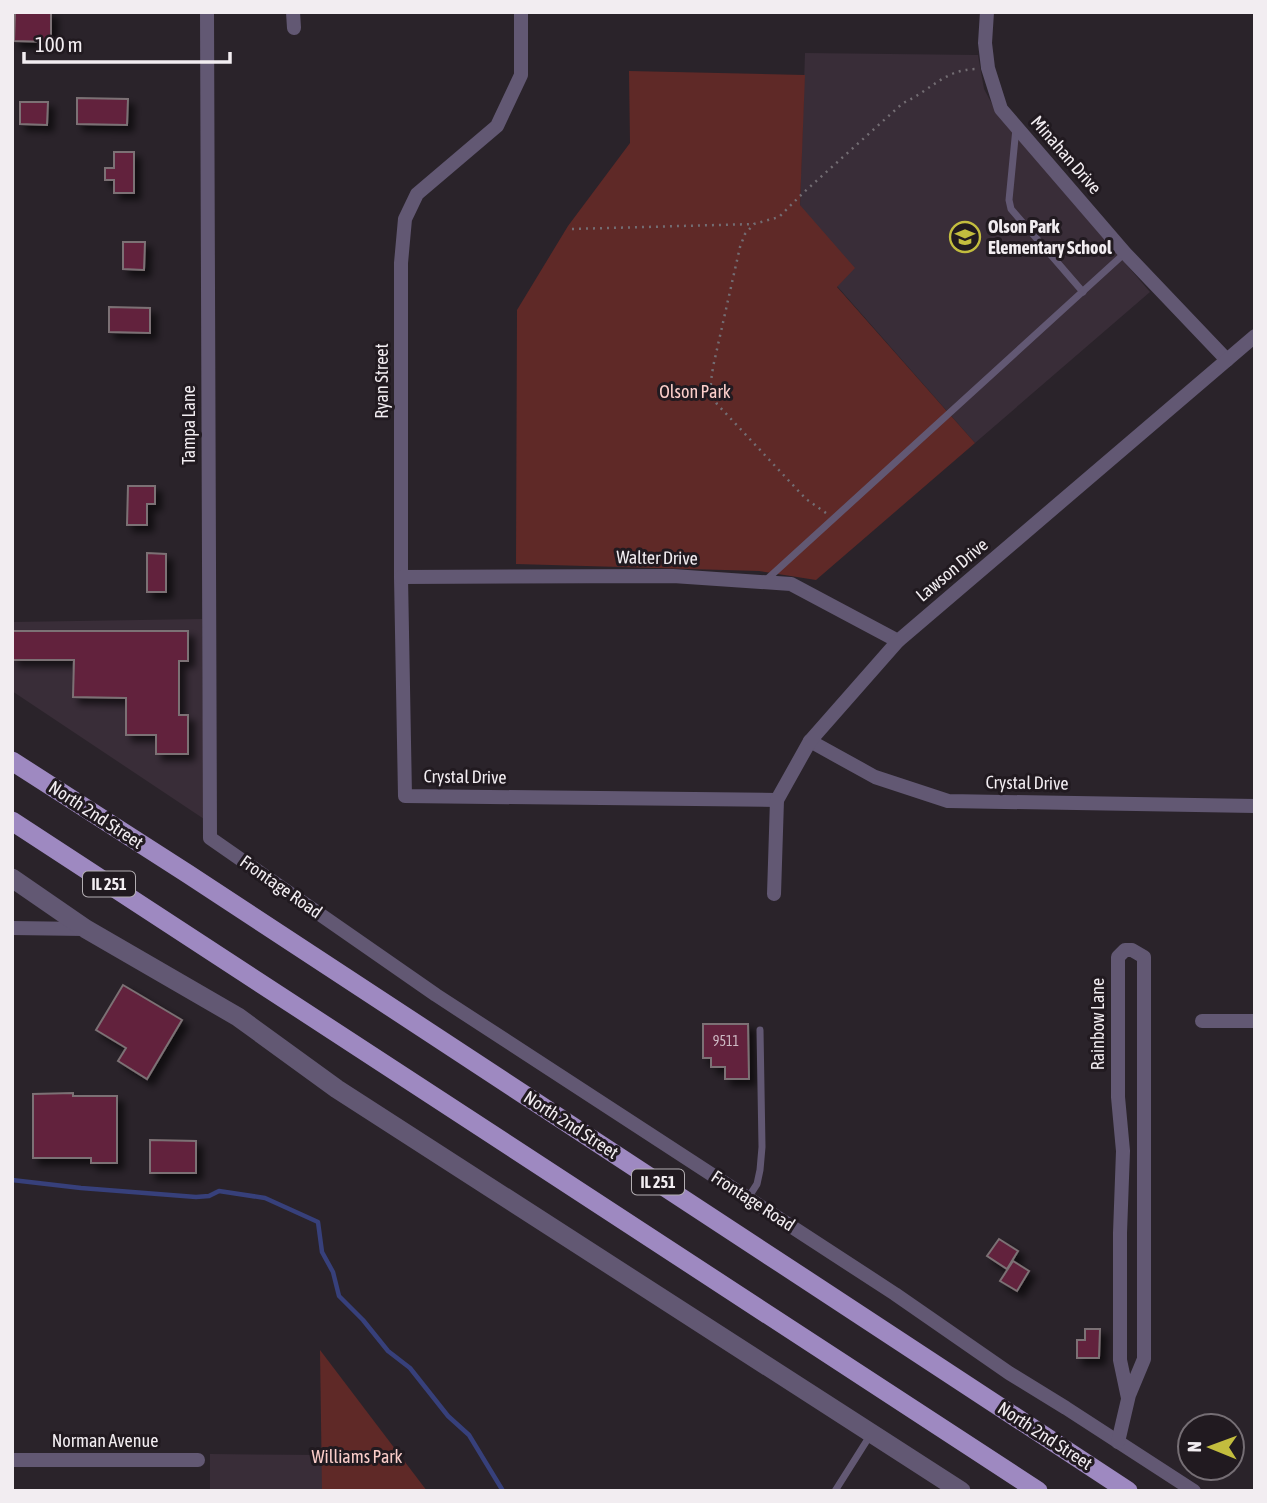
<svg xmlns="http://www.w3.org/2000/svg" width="1267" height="1503" viewBox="0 0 1267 1503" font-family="'Asap Condensed',sans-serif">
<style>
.built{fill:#392d38}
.green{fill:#5f2927}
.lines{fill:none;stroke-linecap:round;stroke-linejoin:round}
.stream{stroke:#37407b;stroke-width:4.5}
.building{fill:#62213d;stroke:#7c7174;stroke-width:2;filter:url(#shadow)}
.path{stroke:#736d73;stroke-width:2.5;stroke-dasharray:2 5;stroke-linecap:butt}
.service{stroke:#625873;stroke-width:7}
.minor{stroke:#625873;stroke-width:14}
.tertiary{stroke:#625873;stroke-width:19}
.primary{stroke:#9e89c1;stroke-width:19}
.labels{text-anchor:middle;stroke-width:6;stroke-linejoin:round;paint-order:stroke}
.number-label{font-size:14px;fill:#cebac4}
.shield{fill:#211a20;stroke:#b3aeb2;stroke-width:2}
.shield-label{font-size:16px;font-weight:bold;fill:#f2edf1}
.street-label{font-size:18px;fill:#f2edf1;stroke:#211a20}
.poi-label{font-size:18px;font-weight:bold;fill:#f2edf1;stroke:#211a20;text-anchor:start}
.park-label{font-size:18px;fill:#fbceca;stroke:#211a20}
</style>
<defs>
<filter id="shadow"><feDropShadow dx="6" dy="6" stdDeviation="3.5" flood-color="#0009"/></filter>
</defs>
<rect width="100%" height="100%" fill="#2a232a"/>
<g class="built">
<path d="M805,53L978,55L984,89L998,115L1150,292L975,443L837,286L800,205Z"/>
<path d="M202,619L204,819L12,691V622Z"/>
<path d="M210,1454L322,1455V1491H210Z"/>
</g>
<g class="green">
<path d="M629,71L805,75L800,205L855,268L837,287L975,443L816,580L759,571L516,564L517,310L568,226L630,143Z"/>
<path d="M320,1350L427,1491H322Z"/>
</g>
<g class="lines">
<path class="stream" d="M12,1180L81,1188L196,1197L209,1196L219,1191L265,1198L318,1222L322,1252L333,1272L339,1296L363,1320L388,1351L410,1368L448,1416L469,1435L503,1491"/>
</g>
<g class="building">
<path d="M15,12H51V42L14,41Z"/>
<path d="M77,98L128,99L127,125L77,124Z"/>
<path d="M20,102H48L47,125L20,124Z"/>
<path d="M114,152H134V193H114V180H105V168H114Z"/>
<path d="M123,242H145L144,270L123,269Z"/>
<path d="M109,307L150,308V333L109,332Z"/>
<path d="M128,486H155V504H147V525H127Z"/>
<path d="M147,553L166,554V592H147Z"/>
<path d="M12,631H188V661H179V715H188V754H156V735H126V698L73,697L74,660H12Z"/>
<path d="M123,985L182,1020L147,1079L118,1061L126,1048L96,1030Z"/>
<path d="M703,1024H748L749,1079H725V1067H711V1058H703Z"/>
<path d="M73,1093V1096H117V1163H91V1158H33V1094Z"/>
<path d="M150,1140L196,1141V1173H150Z"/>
<path d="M999,1239L1018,1251L1007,1269L987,1256Z"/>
<path d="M1013,1261L1029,1271L1017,1291L1000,1281Z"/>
<path d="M1085,1329H1100L1099,1358H1077V1340H1085Z"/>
</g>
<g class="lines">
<g class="path">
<path d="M572,229L754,224"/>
<path d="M826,513L806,499L717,404C708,390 711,383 713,367L740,247L745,234L754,224L779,217L803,193L903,103C930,91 944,70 975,69"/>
</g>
<g class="service">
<path d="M1016,128L1009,200L1011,209L1083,292"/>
<path d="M764,582L1125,253"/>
<path d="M748,1198L757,1184L760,1170L762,1147L760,1030"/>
<path d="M835,1491L871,1434"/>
</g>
<g class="minor">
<path d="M207,12L210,838L436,995L895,1294L1009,1373L1066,1408L1194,1491"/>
<path d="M293,12L294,28"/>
<path d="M521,12V75L497,126L417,194L405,219L401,263V577L405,796L777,800"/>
<path d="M987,12L985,43L988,68L1001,109L1125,253L1227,360"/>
<path d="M401,577L673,576L791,584L898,641"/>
<path d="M810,741L875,777L948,801L1255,806"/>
<path d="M774,894L777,800L810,741L898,641L1255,336"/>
<path d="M12,928L85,929"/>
<path d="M1202,1021H1255"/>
<path d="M1118,1442L1129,1395L1144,1359V957L1132,950H1125L1118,957V1097L1123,1151L1120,1233V1360L1128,1398"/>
<path d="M12,1460H198"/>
</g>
<path class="tertiary" d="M12,878L86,929L238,1017L337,1089L961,1491"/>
<g class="primary">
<path d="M12,761L188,874L1128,1491"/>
<path d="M12,821L1038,1491"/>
</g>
</g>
<defs>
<g id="school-ring" transform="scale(1.575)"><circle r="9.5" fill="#211a20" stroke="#c3bd3e" stroke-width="1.5"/><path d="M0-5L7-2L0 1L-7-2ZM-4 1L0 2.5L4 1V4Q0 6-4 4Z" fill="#c3bd3e"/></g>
</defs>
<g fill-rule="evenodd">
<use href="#school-ring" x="965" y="237"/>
</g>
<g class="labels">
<g class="number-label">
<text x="726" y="1046">9511</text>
</g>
<g class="shield">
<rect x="83" y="871.5" width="52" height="25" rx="5"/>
<rect x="632" y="1169.5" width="52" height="25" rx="5"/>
</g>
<g class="shield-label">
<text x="109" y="890">IL 251</text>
<text x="658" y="1188">IL 251</text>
</g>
<g class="street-label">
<text transform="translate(1066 155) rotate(49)" y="6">Minahan Drive</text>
<text transform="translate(382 381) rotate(-90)" y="6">Ryan Street</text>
<text transform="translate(189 425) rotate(-90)" y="6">Tampa Lane</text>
<text transform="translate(657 558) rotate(1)" y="6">Walter Drive</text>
<text transform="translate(952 570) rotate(-40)" y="6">Lawson Drive</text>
<text transform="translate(465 777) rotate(1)" y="6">Crystal Drive</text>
<text transform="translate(1027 783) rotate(1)" y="6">Crystal Drive</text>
<text transform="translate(96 815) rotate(33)" y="6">North 2nd Street</text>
<text transform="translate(281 887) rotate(35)" y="6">Frontage Road</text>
<text transform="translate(1098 1024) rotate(-90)" y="6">Rainbow Lane</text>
<text transform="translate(571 1125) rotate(33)" y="6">North 2nd Street</text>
<text transform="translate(753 1201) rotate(33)" y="6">Frontage Road</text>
<text transform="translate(1045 1436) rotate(33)" y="6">North 2nd Street</text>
<text x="105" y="1447">Norman Avenue</text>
</g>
<g class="poi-label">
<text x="988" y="233">Olson Park<tspan x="988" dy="21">Elementary School</tspan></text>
</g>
<g class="park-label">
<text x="695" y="398">Olson Park</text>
<text x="357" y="1463">Williams Park</text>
</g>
</g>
<rect width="1267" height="1503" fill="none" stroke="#f2edf1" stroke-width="28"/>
<g transform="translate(1211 1447) rotate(271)"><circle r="33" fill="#211a20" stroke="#756e74" stroke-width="2"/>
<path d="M0-5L12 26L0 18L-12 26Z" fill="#c3bd3e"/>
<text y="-10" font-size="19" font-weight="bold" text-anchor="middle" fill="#f2edf1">N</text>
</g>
<path d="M24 52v10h206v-10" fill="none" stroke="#f2edf1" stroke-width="3.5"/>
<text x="35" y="52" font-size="21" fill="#f2edf1" stroke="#211a20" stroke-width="5" paint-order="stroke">100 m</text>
</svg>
